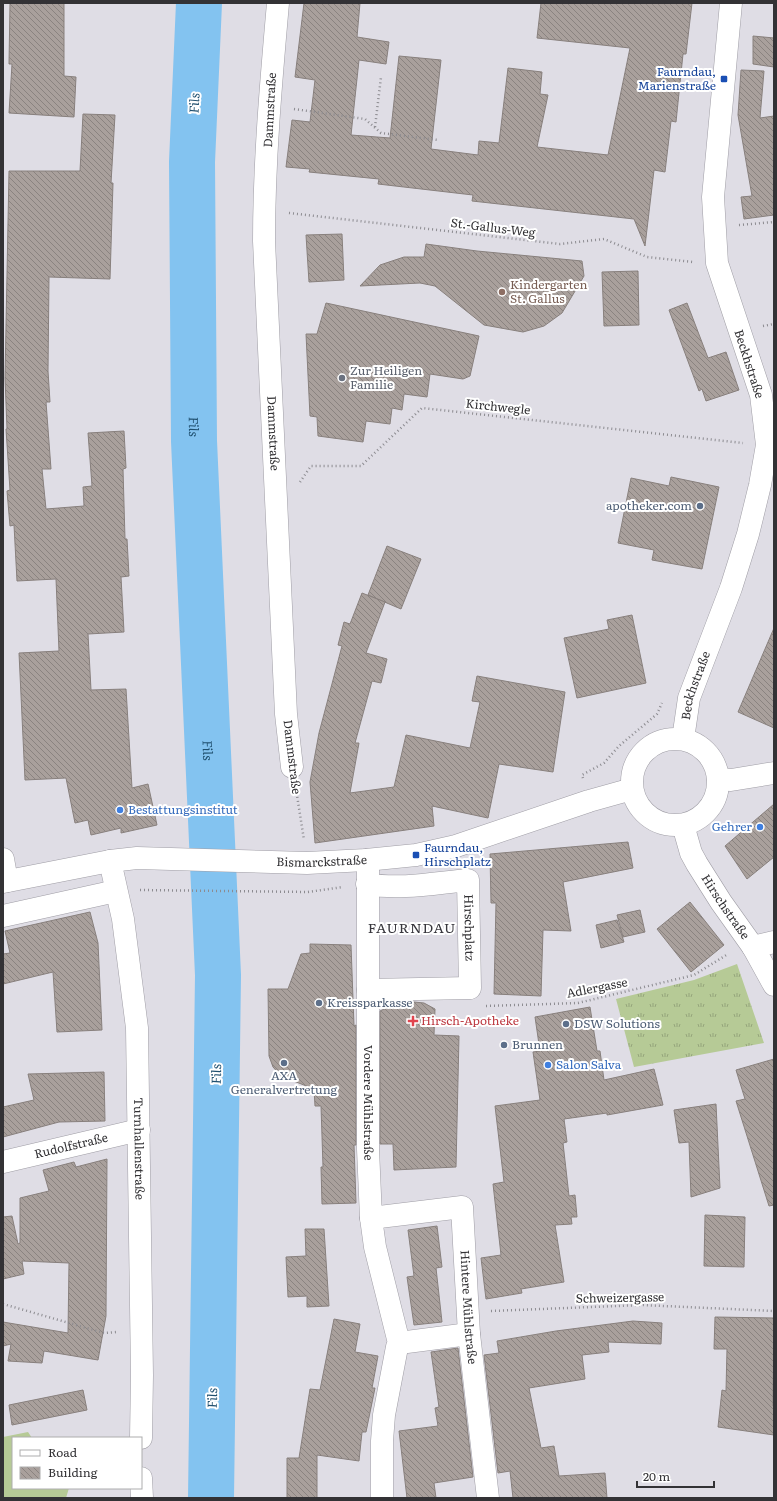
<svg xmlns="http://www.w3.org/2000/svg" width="777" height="1501" viewBox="0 0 777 1501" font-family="Literata,serif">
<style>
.grass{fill:url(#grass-tufts)}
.park{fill:#b6ca96}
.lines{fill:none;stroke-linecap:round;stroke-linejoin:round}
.river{stroke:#83c3f0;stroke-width:46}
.building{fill:url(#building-back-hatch);stroke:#88807d}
.street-casing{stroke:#9f9da5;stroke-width:23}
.secondary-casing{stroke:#9f9da5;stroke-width:23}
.path{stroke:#8c8b90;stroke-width:2.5;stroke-dasharray:1 3;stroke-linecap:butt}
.street{stroke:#fff;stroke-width:22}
.secondary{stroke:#fff;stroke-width:22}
.transit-dot{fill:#1a4fb4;stroke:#fff;stroke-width:1.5}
.education-dot{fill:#8d6e63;stroke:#fff;stroke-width:1.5}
.worship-dot{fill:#6b7280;stroke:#fff;stroke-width:1.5}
.service-dot{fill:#5c6f8a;stroke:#fff;stroke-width:1.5}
.shop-dot{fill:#3f7fe0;stroke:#fff;stroke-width:1.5}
.health-dot{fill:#e0444e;stroke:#fff;stroke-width:1.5}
.labels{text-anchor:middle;stroke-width:4;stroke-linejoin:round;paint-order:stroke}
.transit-label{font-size:12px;fill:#164399;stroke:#fff;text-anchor:end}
.street-label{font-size:12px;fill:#333235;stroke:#fff}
.education-label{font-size:12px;fill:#785e54;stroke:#fff;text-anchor:start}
.worship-label{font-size:12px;fill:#5b616d;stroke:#fff;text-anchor:start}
.service-label{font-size:12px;fill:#4e5e75;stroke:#fff;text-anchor:start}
.shop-label{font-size:12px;fill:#366cbe;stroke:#fff;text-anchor:start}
.health-label{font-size:12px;fill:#be3a42;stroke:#fff;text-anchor:start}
.water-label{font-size:13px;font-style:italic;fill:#1f4f6e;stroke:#fff}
.quarter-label{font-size:14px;letter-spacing:1px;fill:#38373d;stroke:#fff}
</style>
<defs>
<pattern id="grass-tufts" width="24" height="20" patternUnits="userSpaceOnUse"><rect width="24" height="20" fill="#b6ca96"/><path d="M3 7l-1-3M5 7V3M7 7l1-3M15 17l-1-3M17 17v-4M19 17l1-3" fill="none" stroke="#95a57b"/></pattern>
<pattern id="building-back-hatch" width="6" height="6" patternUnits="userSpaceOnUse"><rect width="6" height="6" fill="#a9a09c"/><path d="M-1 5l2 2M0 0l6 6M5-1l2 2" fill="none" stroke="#8a8380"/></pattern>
</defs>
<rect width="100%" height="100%" fill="#dfdde5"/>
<path class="grass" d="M737,964L764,1043L634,1067L616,999L694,980Z"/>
<path class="park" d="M28,1432L32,1438H13V1488H69L66,1498H3V1437Z"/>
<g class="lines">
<path class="river" id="s1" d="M199,3L192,162L194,441L218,975L211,1498"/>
</g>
<g class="building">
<path d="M10,3H64V76L76,77L74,117L9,113L12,64H9Z"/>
<path d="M304,3H360L357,37L389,42L386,64L359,60L351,135L390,138L399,56L441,60L431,149L478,155L479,141L499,143L508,68L542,72L540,94L548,95L537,147L608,155L630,48L537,38L541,3H692L686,54H683L676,122L671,121L665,172L654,170L645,246L634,219L472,201L473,195L378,184L379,179L309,172L310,169L286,167L292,120L310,122L315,80L295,77Z"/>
<path d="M753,36L774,38V67L753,64Z"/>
<path d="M741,70L764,71L760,118L774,116V215L744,219L741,197L752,196L738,115Z"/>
<path d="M83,114L115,115L111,183H113L110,279L49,277L48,371L50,402H46L51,469H42L46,509L84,506L83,487L92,486L88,433L124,431L126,468L123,469L125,539H127L129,576L121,577L124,632L88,634L91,690L126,689L132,788L148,784L157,825L121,833V828L91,835L88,820L75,823L66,778L25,780L19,653L59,651L56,579L17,581L14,525L10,526L7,491L10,490L6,429H7L5,378L9,171H80Z"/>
<path d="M342,234L344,280L309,282L306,235Z"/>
<path d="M426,244L477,251L582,261L584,276L562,313L544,326L523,332L484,325L435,286L420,283L360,286L380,265L404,257H424Z"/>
<path d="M638,271L639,325L604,326L602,272Z"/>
<path d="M326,303L479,336L470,376L463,379L430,374L427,397L404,394L402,410L392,408L390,424L366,421L363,442L318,436L317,417L310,416L306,334H317Z"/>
<path d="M687,303L708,358L726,352L739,390L706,401L702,389L699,391L669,310Z"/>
<path d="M671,477L719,487L702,569L652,560L654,550L618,543L631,478L669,486Z"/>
<path d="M387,546L421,559L401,609L368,595Z"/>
<path d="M362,593L385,602L366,653L387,659L381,683L372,681L355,743H359L350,793L394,787L406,735L470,748L480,702L472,701L477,676L565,692L553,772L499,764L488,818L432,806L434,826L315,843L310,782L319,733L342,646L338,645L344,622L350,624Z"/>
<path d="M632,615L646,683L577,698L564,638L609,629L607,620Z"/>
<path d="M774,628V728L738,712Z"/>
<path d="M774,804V857L747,879L725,846Z"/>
<path d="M628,842L633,868L563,882L571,931L543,930L541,996L494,994L496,903H491L490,854Z"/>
<path d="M690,902L724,945L691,972L657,929Z"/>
<path d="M640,910L645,932L623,937L617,915Z"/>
<path d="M90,912L98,943L102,1030L57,1032L53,972L3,984V954L10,953L5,931Z"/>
<path d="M617,920L624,942L601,948L596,925Z"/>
<path d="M310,944L351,945L354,1026L356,1025V1145H354L356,1203L322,1204L321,1167H323L321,1106H315L314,1089L281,1076L273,1067L269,1056L268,989H288L301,954L310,953Z"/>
<path d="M399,1002H414L424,1003L435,1009L434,1035L459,1036L456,1167L394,1170L393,1144H380V1011Z"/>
<path d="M590,1007L597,1051H600L604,1080L654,1069L663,1105L607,1115V1113L564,1119L567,1142L563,1143L569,1196L575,1195L577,1217H571L572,1224L555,1225L564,1282L521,1289L522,1293L486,1299L481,1258L501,1255L493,1184L504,1182L495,1106L540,1100L533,1052L540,1051L535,1017Z"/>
<path d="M774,1059V1205L769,1206L736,1101L745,1099L736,1070Z"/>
<path d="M104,1072L105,1121L59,1122L3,1137V1107L34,1100L28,1074Z"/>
<path d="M716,1104L720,1188L691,1197L689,1142L679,1143L674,1110Z"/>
<path d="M107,1159L106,1316L98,1360L44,1351L42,1363L8,1361L11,1344L3,1346V1322L68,1333L69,1263L22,1261L24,1274L3,1279V1217L12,1216L18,1244L20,1243V1198L49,1191L43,1170L74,1162L76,1167Z"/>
<path d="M705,1215L745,1217L744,1267L704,1266Z"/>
<path d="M437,1226L442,1267L436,1268L442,1322L414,1325L407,1277L414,1276L408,1230Z"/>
<path d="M305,1229H324L329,1306L307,1307V1296L288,1297L286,1257L306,1256Z"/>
<path d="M715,1317L774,1318L773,1406H774V1435L718,1427L722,1390L726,1391L727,1349H714Z"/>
<path d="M334,1319L360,1324L355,1352L378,1356L372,1388H375L366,1432H362L359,1461L317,1455V1498H287V1458H299L310,1389L320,1390Z"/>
<path d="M633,1321L662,1323L661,1344L608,1342L609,1352L582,1355L585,1379L529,1388L541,1448L554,1446L559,1476L605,1473L607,1498H513L510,1471L498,1473L484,1355L499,1353L497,1341L556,1331Z"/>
<path d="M458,1348L473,1477L434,1483L436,1498H407L399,1431L438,1426L435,1408L439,1407L431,1352Z"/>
<path d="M83,1390L87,1410L12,1425L9,1405Z"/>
</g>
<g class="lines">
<g class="street-casing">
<g id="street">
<path id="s2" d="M278,3C271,82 264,162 264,241L286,714L292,767"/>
<path id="s3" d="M366,860L368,869V1149L371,1218L375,1247L399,1343L397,1347L384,1415L382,1441V1498"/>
<path id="s4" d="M110,861L123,919L137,1028L142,1375L141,1438"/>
<path id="s5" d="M367,884C400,890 435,883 468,880L470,988L368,990"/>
<path d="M3,916L116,891"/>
<path d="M753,947L774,942"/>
<path id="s6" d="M3,1162L139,1130"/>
<path id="s7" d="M371,1218L462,1207L469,1334L488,1498"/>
<path d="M399,1343L469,1334"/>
<path d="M141,1478L142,1498"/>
</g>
</g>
<g class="secondary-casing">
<g id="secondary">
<circle cx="675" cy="782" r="43"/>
<path id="s8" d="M683,739L689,698L731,588L748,534L760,485L767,445L761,395L717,263L713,197L731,3"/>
<path d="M718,779L731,780L774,773"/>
<path id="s9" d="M683,825L691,853L697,864L721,902L753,947L774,985"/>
<path d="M3,859L7,881"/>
<path id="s10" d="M3,882L110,861L137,858L307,863L366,860L416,855L456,846L589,801L632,789"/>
</g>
</g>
<g class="path">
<path d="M294,109L365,119L381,133L438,140"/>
<path d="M375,127L381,77"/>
<path d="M289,213L560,244L604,239L647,257L693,262"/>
<path d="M739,225L774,222"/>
<path d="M763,326L774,324"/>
<path d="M300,482L311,466H361L422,408L743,443"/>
<path d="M583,778L582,775L604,763L619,746L657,714L662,703"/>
<path d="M296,789L304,840"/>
<path d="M140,890L308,892L343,887"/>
<path d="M486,1006L578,1003L694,975L728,954"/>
<path d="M3,1304L104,1333L117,1332"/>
<path d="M491,1311L642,1305L774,1311"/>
</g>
<use href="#street" class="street"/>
<use href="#secondary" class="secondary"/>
</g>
<g class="transit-dot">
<rect x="720" y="75" width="8" height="8" rx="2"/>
<rect x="412" y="851" width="8" height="8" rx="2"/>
</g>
<circle class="education-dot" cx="502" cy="292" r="4"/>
<circle class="worship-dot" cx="342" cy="378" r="4"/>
<g class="service-dot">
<circle cx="700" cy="506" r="4"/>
<circle cx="319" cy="1003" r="4"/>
<circle cx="566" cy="1024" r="4"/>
<circle cx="504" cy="1045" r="4"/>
<circle cx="284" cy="1063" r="4"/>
</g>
<g class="shop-dot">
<circle cx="120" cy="810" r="4"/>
<circle cx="760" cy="827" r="4"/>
<circle cx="548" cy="1065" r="4"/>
</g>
<path class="health-dot" d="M411 1015h4v4h4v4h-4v4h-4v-4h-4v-4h4z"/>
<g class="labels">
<g class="transit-label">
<text x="716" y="76">Faurndau,<tspan x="716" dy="14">Marienstraße</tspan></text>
<text x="424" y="852" text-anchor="start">Faurndau,<tspan x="424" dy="14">Hirschplatz</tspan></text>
</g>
<g class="street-label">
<text transform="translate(270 110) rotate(-87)" y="4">Dammstraße</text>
<text transform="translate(493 228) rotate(7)" y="4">St.-Gallus-Weg</text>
<text transform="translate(749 364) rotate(72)" y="4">Beckhstraße</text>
<text transform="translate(498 407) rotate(6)" y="4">Kirchwegle</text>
<text dy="4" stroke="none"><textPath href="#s2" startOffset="431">Dammstraße</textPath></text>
<text dy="4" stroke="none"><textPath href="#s8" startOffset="55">Beckhstraße</textPath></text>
<text transform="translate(292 757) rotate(83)" y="4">Dammstraße</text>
<text dy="4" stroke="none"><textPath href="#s10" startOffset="321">Bismarckstraße</textPath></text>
<text dy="4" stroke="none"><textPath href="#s9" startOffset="93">Hirschstraße</textPath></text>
<text dy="4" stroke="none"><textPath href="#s5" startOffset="149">Hirschplatz</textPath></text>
<text transform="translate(597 988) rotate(-11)" y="4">Adlergasse</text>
<text dy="4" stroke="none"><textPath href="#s3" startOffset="243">Vordere Mühlstraße</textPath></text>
<text dy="4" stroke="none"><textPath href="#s6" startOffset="70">Rudolfstraße</textPath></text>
<text dy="4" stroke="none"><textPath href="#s4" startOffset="290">Turnhallenstraße</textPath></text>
<text transform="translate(620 1298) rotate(-1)" y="4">Schweizergasse</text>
<text dy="4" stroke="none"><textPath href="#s7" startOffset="192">Hintere Mühlstraße</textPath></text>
</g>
<g class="education-label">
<text x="510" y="289">Kindergarten<tspan x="510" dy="14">St. Gallus</tspan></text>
</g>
<g class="worship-label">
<text x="350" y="375">Zur Heiligen<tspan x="350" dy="14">Familie</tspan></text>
</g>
<g class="service-label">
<text x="692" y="510" text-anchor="end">apotheker.com</text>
<text x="327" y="1007">Kreissparkasse</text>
<text x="574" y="1028">DSW Solutions</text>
<text x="512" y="1049">Brunnen</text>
<text x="284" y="1080" text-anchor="middle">AXA<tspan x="284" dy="14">Generalvertretung</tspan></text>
</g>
<g class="shop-label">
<text x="128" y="814">Bestattungsinstitut</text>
<text x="752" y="831" text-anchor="end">Gehrer</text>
<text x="556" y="1069">Salon Salva</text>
</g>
<g class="health-label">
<text x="421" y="1025">Hirsch-Apotheke</text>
</g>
<g class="water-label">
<text transform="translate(194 103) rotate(-87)" y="5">Fils</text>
<text dy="5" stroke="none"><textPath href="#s1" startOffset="424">Fils</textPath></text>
<text dy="5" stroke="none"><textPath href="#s1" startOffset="748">Fils</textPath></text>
<text transform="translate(216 1074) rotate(-89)" y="5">Fils</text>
<text transform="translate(212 1398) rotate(-89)" y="5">Fils</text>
</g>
<g class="quarter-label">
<text x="412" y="933">FAURNDAU</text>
</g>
</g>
<rect width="777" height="1501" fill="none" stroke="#333235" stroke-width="8"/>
<rect x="12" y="1437" width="130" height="52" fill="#ffffff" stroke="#adadae"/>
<rect x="20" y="1450" width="20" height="6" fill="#ffffff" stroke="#adadae"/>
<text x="48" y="1457" font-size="12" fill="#333235">Road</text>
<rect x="20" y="1467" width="20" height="12" fill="url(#building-back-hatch)" stroke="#adadae"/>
<text x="48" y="1477" font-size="12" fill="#333235">Building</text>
<path d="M637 1481v6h77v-6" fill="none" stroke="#333235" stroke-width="2"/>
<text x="643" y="1481" font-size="12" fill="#333235" stroke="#ffffff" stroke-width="3" paint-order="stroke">20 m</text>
</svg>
